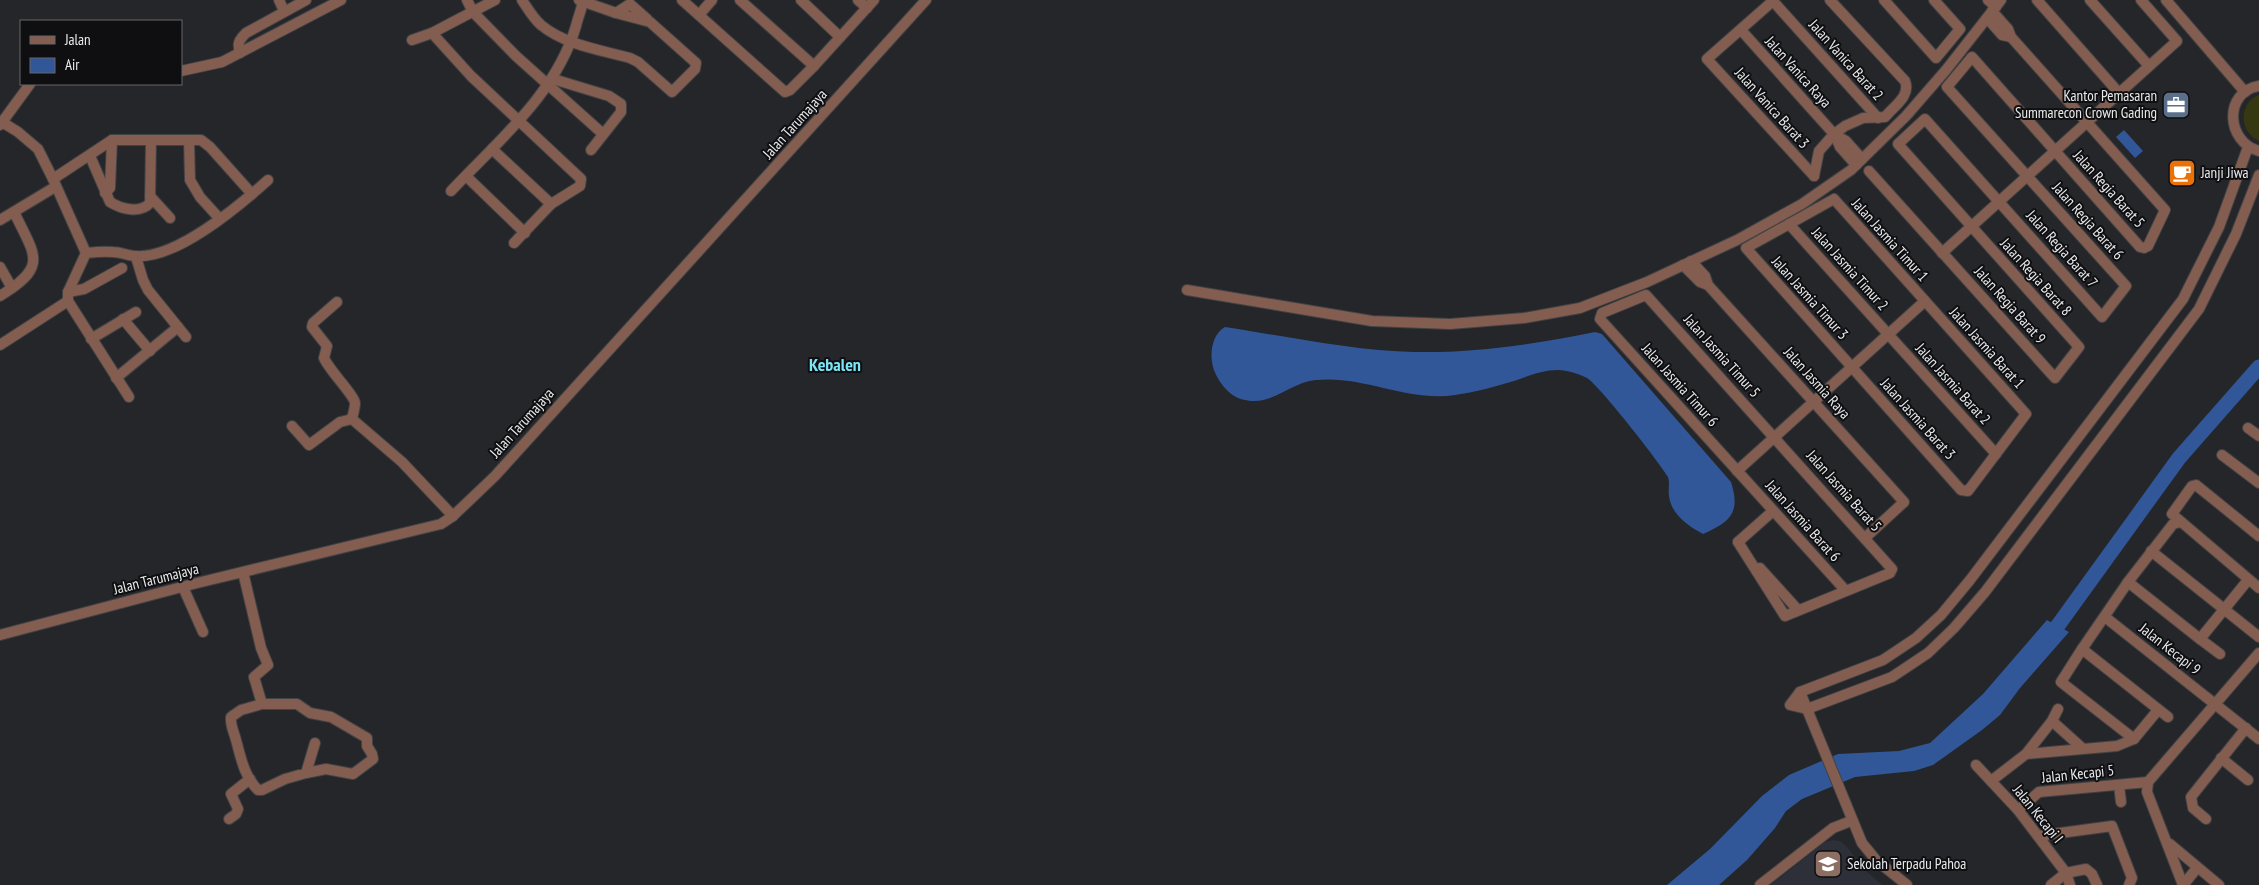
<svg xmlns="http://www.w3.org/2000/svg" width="2259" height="885" viewBox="0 0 2259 885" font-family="'PT Sans Narrow',sans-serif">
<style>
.built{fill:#2d3039}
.green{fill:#363812}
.water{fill:#315799}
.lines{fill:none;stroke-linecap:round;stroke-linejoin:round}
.river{stroke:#315799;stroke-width:15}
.minor-casing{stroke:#414245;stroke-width:12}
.minor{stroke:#825d50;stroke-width:10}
.labels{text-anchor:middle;stroke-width:4;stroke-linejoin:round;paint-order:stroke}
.street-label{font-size:15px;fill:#eaebed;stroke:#0f0f11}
.poi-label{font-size:15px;fill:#eaebed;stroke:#0f0f11;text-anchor:start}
.quarter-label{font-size:18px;font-weight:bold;fill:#7ce5f5;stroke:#0f0f11}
</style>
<rect width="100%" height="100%" fill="#25262a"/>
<path class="built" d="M1833,840L1840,841L1847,847L1865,870L1882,885H1771L1825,842Z"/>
<path class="green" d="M2259,95V141C2239,132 2238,103 2259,95Z"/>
<g class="water">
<path d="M2124,130L2143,151L2135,158L2116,137Z"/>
<path d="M1225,327C1285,336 1354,351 1414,352C1475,353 1536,344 1595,332L1602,334L1731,482C1741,513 1730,522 1703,534C1688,526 1671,514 1669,496C1668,490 1670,483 1668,477C1660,463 1598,384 1587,378C1579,374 1567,370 1558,370C1543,370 1528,376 1514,381C1494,387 1475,392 1455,395C1408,402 1363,375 1316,380C1286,383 1271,410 1238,398C1228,394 1218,381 1214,370C1209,356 1211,335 1225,327Z"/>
<path d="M2047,620L2069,632L2020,688L2000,715L1982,730L1933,765L1914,771L1855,777L1802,799L1786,811L1775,828L1747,860L1719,885H1667L1710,849L1762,796L1789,775L1838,754L1899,751L1930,743L1983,694Z"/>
</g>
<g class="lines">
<path class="river" d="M2046,642L2179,458L2259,367"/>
<g class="minor-casing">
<g id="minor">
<path d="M279,0L284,11"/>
<path d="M467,0L473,12L516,56L603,134"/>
<path d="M522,0C528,9 533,18 541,25C565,45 601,50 630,58L638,62L672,92L695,69L696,63L650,22L616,13L579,0"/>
<path d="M682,0L785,92L790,90L814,66L874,0"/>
<path d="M740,0L814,66"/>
<path d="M801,0L840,37"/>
<path d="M858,0L867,8"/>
<path d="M1772,0L1878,118"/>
<path d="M1774,0L1707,59L1814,176"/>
<path d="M1884,0L1936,58L1960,29L1934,0"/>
<path d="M1988,0L1996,7"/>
<path d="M2037,0L2119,93"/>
<path d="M2090,0L2149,66"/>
<path d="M2166,0L2245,92"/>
<path d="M616,13L630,4L647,19"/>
<path d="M699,15L712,0"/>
<path d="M1987,18L2002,35L2011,37"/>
<path d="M1741,30L1834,134L1846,141L1862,159"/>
<path d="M432,33L471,76L581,179L580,186L551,204L514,243"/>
<path d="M412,40L432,33L495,0"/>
<path d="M240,53C237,43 239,40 246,33L306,0"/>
<path d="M181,71L222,62L341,0"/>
<path d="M553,79L609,96L621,104V112L591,150"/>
<path d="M2259,86C2223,92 2226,142 2259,151"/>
<path d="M2,122L18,132L38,149L53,179L86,253"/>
<path d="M0,125L30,84"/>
<path d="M1835,135L1840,147L1856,165"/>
<path d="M189,140L190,180L200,197L219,218"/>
<path d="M2248,147L2219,227L2183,299L1970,580L1941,615L1916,638L1883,660L1800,692L1790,705L1807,709L1892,677L1928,653L1954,628L1985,592L2199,309L2236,234L2259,175"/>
<path d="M492,149L551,204"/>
<path d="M90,156L110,202C121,209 140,214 150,203L151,140"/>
<path d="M1869,171L2055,378L2079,347L1898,144L1925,119L2102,317L2126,286L1947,87L1972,57L2140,247L2144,248L2148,246L2165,210L2011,37L2008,29L1992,11"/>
<path d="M466,176L525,233"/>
<path d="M1814,176L1819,151L1834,134L1845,126L1863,118L1885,117C1894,106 1911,96 1905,81L1830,0"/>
<path d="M53,179L112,140H201L210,147L252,194"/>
<path d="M451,191C498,141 556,94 576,26C578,17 582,9 583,0"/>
<path d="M105,193L110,188L112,140"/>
<path d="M150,196L170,218"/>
<path d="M1834,199L2026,414L1968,491L1961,490L1746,248Z"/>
<path d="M0,220L55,187"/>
<path d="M1789,224L1996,454"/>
<path d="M1942,253L2177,41L2141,0"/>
<path d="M136,257L143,280L148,290L186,337"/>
<path d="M1691,261L1705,276L1708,285L1904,502L1866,537"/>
<path d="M1683,265L1700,282L1708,285"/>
<path d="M0,267L12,288"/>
<path d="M1187,290L1372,321L1450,324L1524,318L1580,308L1647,282L1737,240L1802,204L1851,170L1906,116L1946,70L2001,0"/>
<path d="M68,292L84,289L122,268"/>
<path d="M0,296C49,266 35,256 14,212"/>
<path d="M68,301L129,397"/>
<path d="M337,302L313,323L312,327L327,346L324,358C329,370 354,395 355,403C355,408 353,414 352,419L402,462L453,516"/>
<path d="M123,319L150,351"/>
<path d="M91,339L136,312"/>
<path d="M0,345L68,301V292L86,253C95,252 104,251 113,252C121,252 128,256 136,256C176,259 239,206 268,180"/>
<path d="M116,378L178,327"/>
<path d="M292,426L309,445L340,422L352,419"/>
<path d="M2248,428L2259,436"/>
<path d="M2222,455L2259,483"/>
<path d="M1737,471L1925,301"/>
<path d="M2259,536L2196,485L2192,486L2172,514L2259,588"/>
<path d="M1738,542L1785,616L1890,573L1892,569L1646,295L1602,313L1600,319L1846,591"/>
<path d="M1738,542L1773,511"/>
<path d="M2151,551L2259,637"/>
<path d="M1760,568L1798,610"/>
<path d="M243,572L261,648L268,665L254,677L262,704L241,710L231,717C230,725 234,732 236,740C241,758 244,776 258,790H262L285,779L306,773L315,743"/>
<path d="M2128,582L2173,524L2181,522"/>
<path d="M183,587L203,632"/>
<path d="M2105,617L2259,739"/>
<path d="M0,635L197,583L441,524L453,516L495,476L926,0"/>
<path d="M2200,639L2220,654"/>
<path d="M2082,649L2128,582L2200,639L2248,580"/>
<path d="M1800,692L1862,843L1876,860L1907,885"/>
<path d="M262,704H297L310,713L331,717L367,738V746L372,754L373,759L353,774L326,769L306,773"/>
<path d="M2052,721L2082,748"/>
<path d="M2134,739L2158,710"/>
<path d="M2026,754L2117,746L2134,739L2061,682L2082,649L2168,717"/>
<path d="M2221,758L2248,780"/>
<path d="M1976,765L2018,810L2066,873L2070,885"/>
<path d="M1991,781L2026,754L2052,721L2058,709"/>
<path d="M2119,785L2121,802"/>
<path d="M2018,810L2039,792L2148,782"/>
<path d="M229,819L236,814L238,809L231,794L250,779"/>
<path d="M2206,819L2193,808L2191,797L2246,728"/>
<path d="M2038,836L2112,826L2132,878L2129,885"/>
<path d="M2170,844L2219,885"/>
<path d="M2184,884L2197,868"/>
<path d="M1760,885L1833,828L1851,821"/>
<path d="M2051,885L2066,873L2086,869L2092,874L2097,885"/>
<path d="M2183,885L2147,792L2148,782L2259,653"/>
</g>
</g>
<use href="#minor" class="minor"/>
</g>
<defs>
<g id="office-square" transform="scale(1.4375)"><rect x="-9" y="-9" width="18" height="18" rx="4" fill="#5c6f8a" stroke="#0f0f11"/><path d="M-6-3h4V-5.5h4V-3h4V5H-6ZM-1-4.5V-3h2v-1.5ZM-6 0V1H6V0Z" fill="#fff"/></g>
<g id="cafe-square" transform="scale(1.4375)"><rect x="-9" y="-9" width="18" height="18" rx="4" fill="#e8710a" stroke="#0f0f11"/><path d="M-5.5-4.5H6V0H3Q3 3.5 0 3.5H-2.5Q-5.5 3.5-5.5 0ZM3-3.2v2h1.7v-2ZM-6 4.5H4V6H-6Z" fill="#fff"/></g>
<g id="school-square" transform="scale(1.4375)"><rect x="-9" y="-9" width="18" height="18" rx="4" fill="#8d6e63" stroke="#0f0f11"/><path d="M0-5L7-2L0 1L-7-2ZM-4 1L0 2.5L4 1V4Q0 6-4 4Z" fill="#fff"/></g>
</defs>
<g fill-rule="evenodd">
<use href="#office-square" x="2176" y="105"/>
<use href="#cafe-square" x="2182" y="173"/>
<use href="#school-square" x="1828" y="864"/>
</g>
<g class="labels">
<g class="street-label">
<text transform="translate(1846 60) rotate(48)" y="5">Jalan Vanica Barat 2</text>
<text transform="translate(1798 72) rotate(48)" y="5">Jalan Vanica Raya</text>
<text transform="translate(1772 108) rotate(48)" y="5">Jalan Vanica Barat 3</text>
<text transform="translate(795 124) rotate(-48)" y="5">Jalan Tarumajaya</text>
<text transform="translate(2109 189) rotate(48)" y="5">Jalan Regia Barat 5</text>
<text transform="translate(2088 221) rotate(48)" y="5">Jalan Regia Barat 6</text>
<text transform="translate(1890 240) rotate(48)" y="5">Jalan Jasmia Timur 1</text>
<text transform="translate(2062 249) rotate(48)" y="5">Jalan Regia Barat 7</text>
<text transform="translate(1850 269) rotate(48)" y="5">Jalan Jasmia Timur 2</text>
<text transform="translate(2036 277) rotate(48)" y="5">Jalan Regia Barat 8</text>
<text transform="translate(1810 298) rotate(48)" y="5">Jalan Jasmia Timur 3</text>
<text transform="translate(2010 305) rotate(48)" y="5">Jalan Regia Barat 9</text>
<text transform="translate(1987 348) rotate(48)" y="5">Jalan Jasmia Barat 1</text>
<text transform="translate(1722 356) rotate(48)" y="5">Jalan Jasmia Timur 5</text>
<text transform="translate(1817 383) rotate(48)" y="5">Jalan Jasmia Raya</text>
<text transform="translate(1953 384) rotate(48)" y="5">Jalan Jasmia Barat 2</text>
<text transform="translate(1680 385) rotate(48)" y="5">Jalan Jasmia Timur 6</text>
<text transform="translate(1918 419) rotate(48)" y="5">Jalan Jasmia Barat 3</text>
<text transform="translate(522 423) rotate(-48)" y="5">Jalan Tarumajaya</text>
<text transform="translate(1844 491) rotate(48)" y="5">Jalan Jasmia Barat 5</text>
<text transform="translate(1803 521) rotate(48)" y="5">Jalan Jasmia Barat 6</text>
<text transform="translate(156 579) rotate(-14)" y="5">Jalan Tarumajaya</text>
<text transform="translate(2170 649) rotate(38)" y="5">Jalan Kecapi 9</text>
<text transform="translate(2078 774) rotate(-6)" y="5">Jalan Kecapi 5</text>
<text transform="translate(2038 814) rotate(51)" y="5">Jalan Kecapi I</text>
</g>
<g class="poi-label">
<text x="2157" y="101" text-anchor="end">Kantor Pemasaran<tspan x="2157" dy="17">Summarecon Crown Gading</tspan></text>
<text x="2201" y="178">Janji Jiwa</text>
<text x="1847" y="869">Sekolah Terpadu Pahoa</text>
</g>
<g class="quarter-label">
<text x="835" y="371">Kebalen</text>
</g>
</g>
<rect x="20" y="20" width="162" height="65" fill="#0f0f11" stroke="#676769"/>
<rect x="30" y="36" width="25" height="8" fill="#825d50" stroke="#676769"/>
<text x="65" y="45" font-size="15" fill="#eaebed">Jalan</text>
<rect x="30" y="58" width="25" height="15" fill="#315799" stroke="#676769"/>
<text x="65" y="70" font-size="15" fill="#eaebed">Air</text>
</svg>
